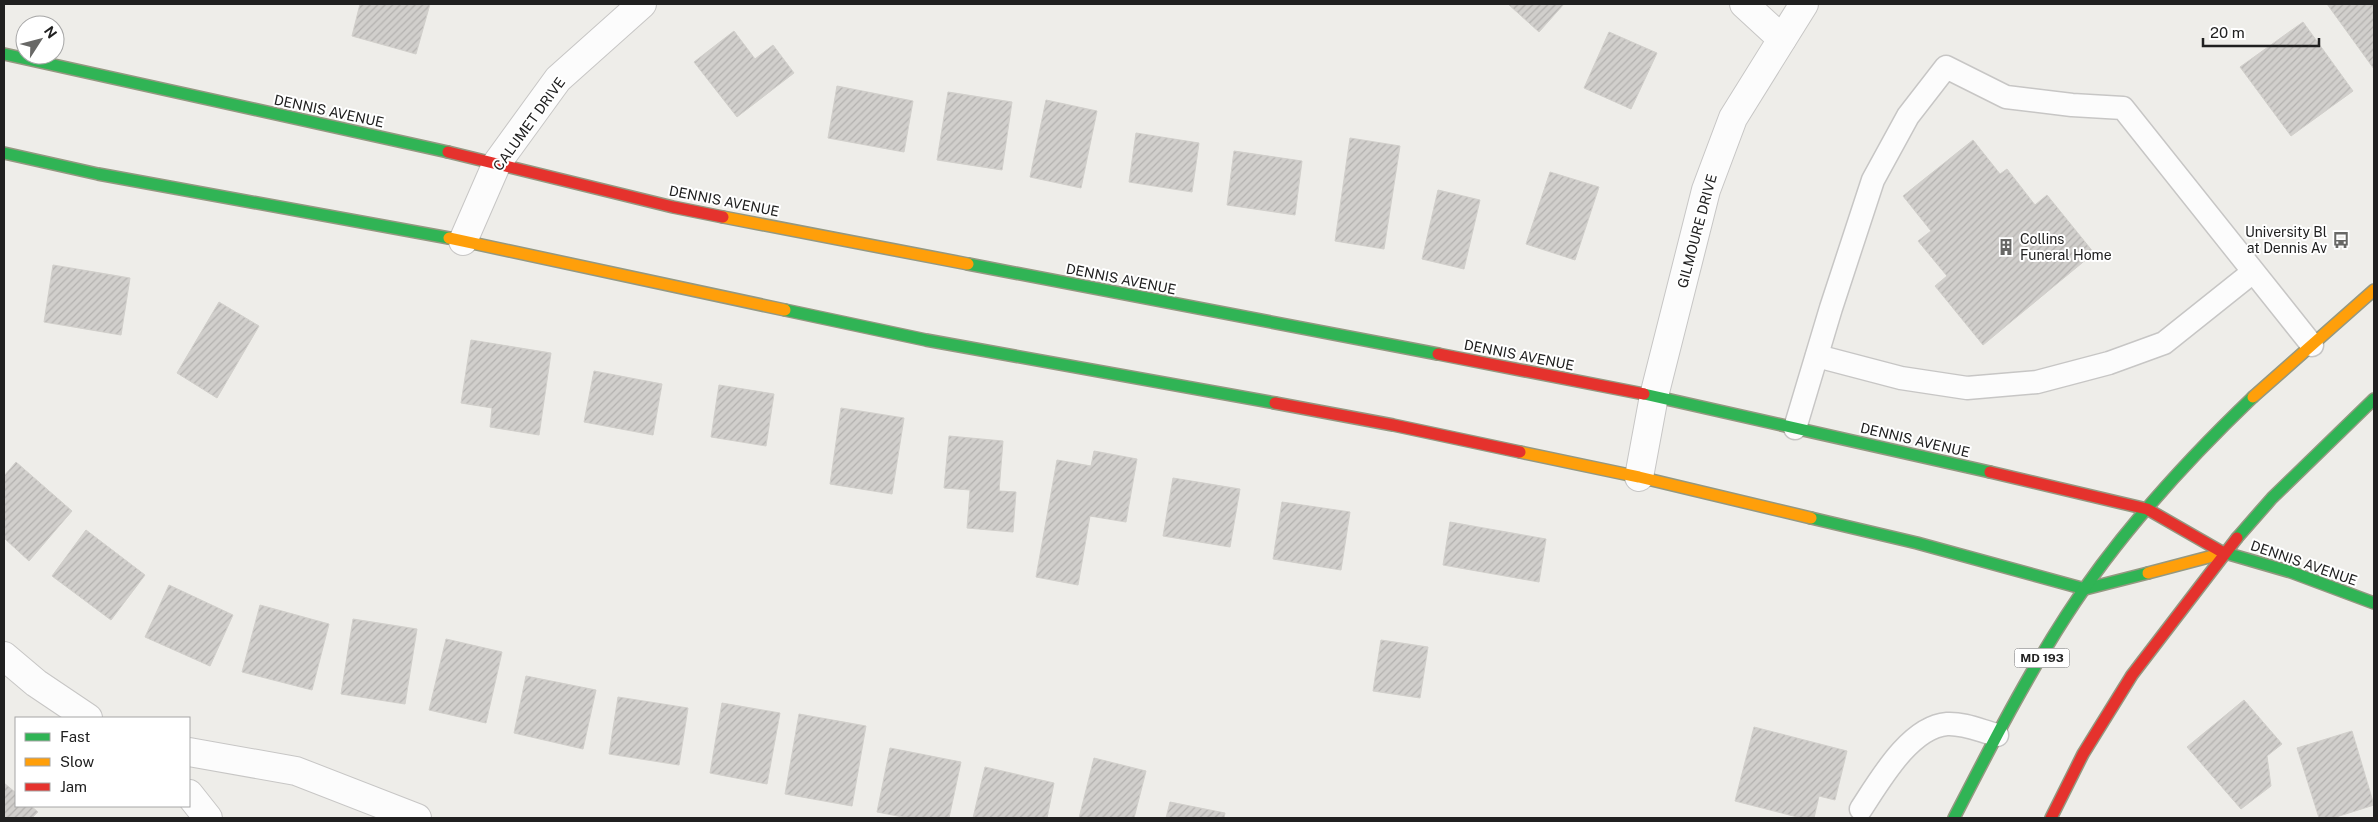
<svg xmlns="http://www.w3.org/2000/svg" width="2378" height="822" viewBox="0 0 2378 822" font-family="'Public Sans',sans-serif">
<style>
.building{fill:url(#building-hatch);stroke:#d1cfcb}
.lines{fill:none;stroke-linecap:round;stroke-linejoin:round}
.lane-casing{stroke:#c7c6c5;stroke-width:25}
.street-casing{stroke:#c7c6c5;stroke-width:30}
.fast-casing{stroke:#949881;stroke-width:14}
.slow-casing{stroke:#949881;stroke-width:14}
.jam-casing{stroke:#949881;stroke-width:14}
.lane{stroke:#fcfcfc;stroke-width:22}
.street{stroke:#fcfcfc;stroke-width:28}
.fast{stroke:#30b455;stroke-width:11}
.slow{stroke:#ff9f0a;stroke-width:11}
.jam{stroke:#e5322d;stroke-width:11}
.labels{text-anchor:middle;stroke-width:4;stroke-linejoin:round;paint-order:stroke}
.shield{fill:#fff;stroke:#636363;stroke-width:1}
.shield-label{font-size:12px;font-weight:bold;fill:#202020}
.street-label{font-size:14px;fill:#202020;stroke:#fff}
.poi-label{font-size:14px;fill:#202020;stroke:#fff;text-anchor:end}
</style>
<defs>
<pattern id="building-hatch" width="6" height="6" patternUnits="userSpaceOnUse" patternTransform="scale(1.25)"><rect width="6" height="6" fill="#d1cfcc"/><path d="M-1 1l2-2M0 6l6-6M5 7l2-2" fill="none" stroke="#b3b1af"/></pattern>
</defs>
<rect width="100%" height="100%" fill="#eeede9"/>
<g class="building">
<path d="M360,4H430L416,54L352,36Z"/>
<path d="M1508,4H1564L1539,32Z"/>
<path d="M2327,4H2374V69Z"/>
<path d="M2303,22L2353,91L2291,136L2240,67Z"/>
<path d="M734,31L755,59L773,45L794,73L737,117L694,62Z"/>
<path d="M1609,32L1657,53L1631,109L1584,88Z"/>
<path d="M837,86L913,101L904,152L828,138Z"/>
<path d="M948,92L1012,102L1002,170L937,160Z"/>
<path d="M1046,100L1097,111L1081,188L1030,177Z"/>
<path d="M1136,133L1199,143L1192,192L1129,182Z"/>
<path d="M1350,138L1400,146L1384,249L1335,241Z"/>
<path d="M1973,140L2000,174L2007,169L2035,205L2047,195L2094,253L1983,345L1935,286L1947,276L1918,241L1931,231L1903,196Z"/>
<path d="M1234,151L1302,161L1295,215L1227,205Z"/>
<path d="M1550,172L1599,187L1575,260L1526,244Z"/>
<path d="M1438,190L1480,200L1464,269L1422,259Z"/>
<path d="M53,265L130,278L121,335L44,322Z"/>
<path d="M219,302L259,326L217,398L177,373Z"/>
<path d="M471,340L551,353L539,435L490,427L492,408L461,403Z"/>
<path d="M594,371L662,384L653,435L584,422Z"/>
<path d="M719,385L774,394L766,446L711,437Z"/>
<path d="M841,408L904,418L892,494L830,484Z"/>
<path d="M949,436L1003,441L999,491L1016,492L1013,532L967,528L970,490L944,488Z"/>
<path d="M1094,451L1137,459L1126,522L1090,516L1078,585L1036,577L1057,460L1091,466Z"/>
<path d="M16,462L72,511L29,561L4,538V476Z"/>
<path d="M1173,478L1240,489L1230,547L1163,536Z"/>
<path d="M1282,502L1350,512L1341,570L1273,559Z"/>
<path d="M1450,522L1546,539L1539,582L1443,565Z"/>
<path d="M86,530L145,575L111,620L52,576Z"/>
<path d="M169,585L233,615L210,666L145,637Z"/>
<path d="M260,605L329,624L312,690L242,672Z"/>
<path d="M353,619L417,629L405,704L341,694Z"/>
<path d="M446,639L502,652L486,723L429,710Z"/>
<path d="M1381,640L1428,647L1420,698L1373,691Z"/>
<path d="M526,676L596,690L583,749L514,733Z"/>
<path d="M618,697L688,708L679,765L609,754Z"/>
<path d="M2244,700L2282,744L2267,756L2271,786L2241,809L2187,747Z"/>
<path d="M722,703L780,713L767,784L710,773Z"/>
<path d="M799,714L866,726L852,806L785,794Z"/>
<path d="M1754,727L1847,751L1835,800L1819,796L1814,818H1801L1735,801Z"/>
<path d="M2352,731L2374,805L2333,818H2319L2297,748Z"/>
<path d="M890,748L961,762L949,818H908L877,812Z"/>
<path d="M1094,758L1146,771L1134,818H1079Z"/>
<path d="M985,767L1054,783L1047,818H973Z"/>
<path d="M4,783L16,793V806H31L38,812L32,818H4Z"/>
<path d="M1170,802L1225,813L1224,818H1166Z"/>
</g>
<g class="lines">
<g class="lane-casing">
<g id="lane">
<path d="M1817,356L1901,378L1967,388L2037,382L2109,363L2164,343L2253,272"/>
<path d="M1795,428L1831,308L1873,180L1908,116L1946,67L2006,97L2072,105L2123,108L2312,345"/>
<path d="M1861,809C1880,780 1910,727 1947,724C1964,723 1981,731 1997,735"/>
</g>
</g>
<g class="street-casing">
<g id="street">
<path d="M1744,4L1782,39"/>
<path d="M463,241L497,163L558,79L642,4"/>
<path d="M1639,477L1654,396L1706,190L1733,118L1804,4"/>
<path d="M4,656L36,683L88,718"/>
<path d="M189,752L296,771L417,818"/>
<path d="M189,794L208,818"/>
</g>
</g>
<g class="fast-casing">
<g id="fast">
<path d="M4,54L448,152"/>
<path d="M4,153L98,174L449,238"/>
<path d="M968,264L1438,354"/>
<path d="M785,310L926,340L1275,403"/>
<path d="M1644,394L1990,472"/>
<path d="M1811,518L1917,543L2085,589L2148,573"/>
<path d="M2237,538L2272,498L2374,399"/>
<path d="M2222,552L2291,572L2374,603"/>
<path d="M1954,818C1989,750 2024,681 2066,616C2118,535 2184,463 2253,397"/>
</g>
</g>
<g class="slow-casing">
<g id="slow">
<path d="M723,217L968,264"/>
<path d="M449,238L785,310"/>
<path d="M2253,397L2374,290"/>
<path d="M1520,452L1639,477L1811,518"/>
<path d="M2148,573L2224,553"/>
</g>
</g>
<g class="jam-casing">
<g id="jam">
<path d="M448,152L673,207L723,217"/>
<path d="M1438,354L1644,394"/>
<path d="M1275,403L1393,425L1520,452"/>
<path d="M1990,472L2147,509L2222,552"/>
<path d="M2051,818L2083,754L2132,675L2237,538"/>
</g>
</g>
<use href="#lane" class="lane"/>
<use href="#street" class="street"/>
<use href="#fast" class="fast"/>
<use href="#slow" class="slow"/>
<use href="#jam" class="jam"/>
</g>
<defs>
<g id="bus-bare" transform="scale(1.35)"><path d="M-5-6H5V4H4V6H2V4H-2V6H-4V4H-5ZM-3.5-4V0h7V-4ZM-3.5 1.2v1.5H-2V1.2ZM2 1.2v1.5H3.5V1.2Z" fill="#686866" stroke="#fff" stroke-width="2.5" paint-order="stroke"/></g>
<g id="building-bare" transform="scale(1.35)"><path d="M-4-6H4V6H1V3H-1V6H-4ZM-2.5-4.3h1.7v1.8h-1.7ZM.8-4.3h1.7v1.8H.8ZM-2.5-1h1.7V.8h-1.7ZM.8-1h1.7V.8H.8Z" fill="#686866" stroke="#fff" stroke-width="2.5" paint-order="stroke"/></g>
</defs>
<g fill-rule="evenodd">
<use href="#bus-bare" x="2341" y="240"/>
<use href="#building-bare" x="2006" y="247"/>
</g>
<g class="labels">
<rect class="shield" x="2014.5" y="648.5" width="55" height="19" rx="4"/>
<g class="shield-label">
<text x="2042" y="662">MD 193</text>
</g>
<g class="street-label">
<text transform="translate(329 111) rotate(12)" y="5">DENNIS AVENUE</text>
<text transform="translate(529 124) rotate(-54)" y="5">CALUMET DRIVE</text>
<text transform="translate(724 201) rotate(11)" y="5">DENNIS AVENUE</text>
<text transform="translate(1697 231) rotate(-75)" y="5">GILMOURE DRIVE</text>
<text transform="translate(1121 279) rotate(11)" y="5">DENNIS AVENUE</text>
<text transform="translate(1519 355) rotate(11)" y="5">DENNIS AVENUE</text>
<text transform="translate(1915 440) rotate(13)" y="5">DENNIS AVENUE</text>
<text transform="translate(2304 563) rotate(19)" y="5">DENNIS AVENUE</text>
</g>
<g class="poi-label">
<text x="2327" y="237">University Bl<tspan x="2327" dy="16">at Dennis Av</tspan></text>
<text x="2020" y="244" text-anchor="start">Collins<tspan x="2020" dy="16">Funeral Home</tspan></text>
</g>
</g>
<rect width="2378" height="822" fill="none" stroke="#202020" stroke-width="10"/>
<rect x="15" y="717" width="175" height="90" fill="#ffffff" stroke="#a6a6a6"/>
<rect x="25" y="733" width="25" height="8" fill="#30b455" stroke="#a6a6a6"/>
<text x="60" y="742" font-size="15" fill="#202020">Fast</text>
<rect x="25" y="758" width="25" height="8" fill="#ff9f0a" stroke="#a6a6a6"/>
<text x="60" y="767" font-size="15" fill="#202020">Slow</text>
<rect x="25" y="783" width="25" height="8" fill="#e5322d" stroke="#a6a6a6"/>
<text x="60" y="792" font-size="15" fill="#202020">Jam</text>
<g transform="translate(40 40) rotate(54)"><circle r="24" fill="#ffffff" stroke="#a6a6a6"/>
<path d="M0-4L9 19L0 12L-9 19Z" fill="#686866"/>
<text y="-8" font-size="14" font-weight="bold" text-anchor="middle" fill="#202020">N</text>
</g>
<path d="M2203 38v8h116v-8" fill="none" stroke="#202020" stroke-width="2.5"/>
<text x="2210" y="38" font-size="15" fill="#202020" stroke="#ffffff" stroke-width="4" paint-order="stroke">20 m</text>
</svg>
